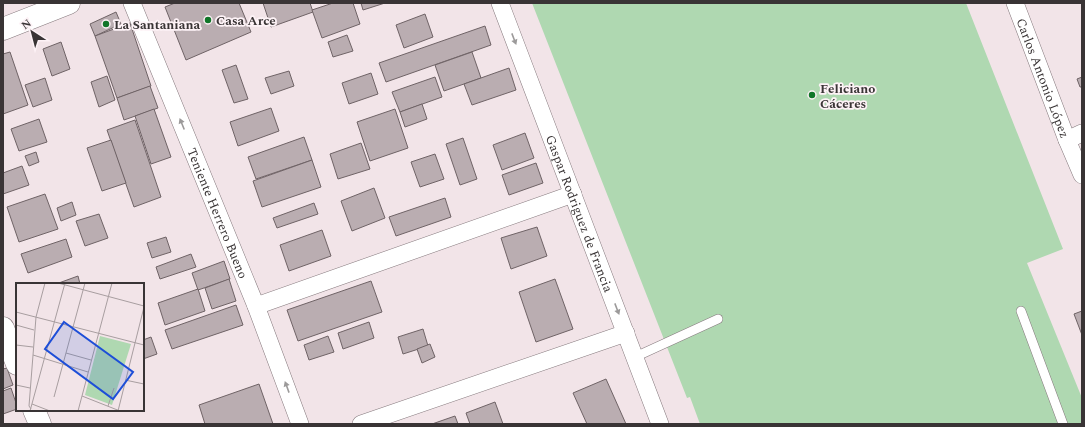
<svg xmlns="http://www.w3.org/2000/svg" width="1085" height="427" viewBox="0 0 1085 427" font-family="Spectral,serif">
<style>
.green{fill:#afd8b1}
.building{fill:#baadb1;stroke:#6f6366}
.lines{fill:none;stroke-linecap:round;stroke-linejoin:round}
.service-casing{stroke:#867a7e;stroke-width:10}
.minor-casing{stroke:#867a7e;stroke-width:18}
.tertiary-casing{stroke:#867a7e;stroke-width:23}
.primary-casing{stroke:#867a7e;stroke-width:23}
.service{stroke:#fff;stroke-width:9}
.minor{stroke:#fff;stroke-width:17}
.tertiary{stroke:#fff;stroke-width:22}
.primary{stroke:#fff;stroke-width:22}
.oneway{fill:#9c9a9a}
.poi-dot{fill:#107629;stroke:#fdf2f6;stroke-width:1.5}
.labels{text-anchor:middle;stroke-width:3.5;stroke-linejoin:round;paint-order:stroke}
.poi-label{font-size:13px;font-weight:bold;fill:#393435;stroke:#fdf2f6;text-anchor:start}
.street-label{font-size:13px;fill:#393435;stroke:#fdf2f6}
.inset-road{fill:none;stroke:#a89ea0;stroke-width:1}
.view{fill:#1d4ed8;fill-opacity:0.15;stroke:#1d4ed8;stroke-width:2}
.inset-edge{fill:none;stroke:#393435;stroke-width:2}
</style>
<rect width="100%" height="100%" fill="#f2e4e8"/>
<path class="green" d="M532,3H966L1063,249L1027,263L1082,398V424H700L690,397L687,398Z"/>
<g class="building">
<path d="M175,3H239L251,32L186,60L165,7Z"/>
<path d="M263,3H310L313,12L271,27Z"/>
<path d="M333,3H353L360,24L322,38L312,10Z"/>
<path d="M361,3H385L363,10Z"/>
<path d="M116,12L121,24L95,36L90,24Z"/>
<path d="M425,14L433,37L404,48L396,25Z"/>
<path d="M130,23L151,86L117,98L95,36Z"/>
<path d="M485,26L491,45L386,82L379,63Z"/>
<path d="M347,35L353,51L333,57L328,42Z"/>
<path d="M61,42L70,69L52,76L43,49Z"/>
<path d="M10,52L28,105L3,114V54Z"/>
<path d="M472,52L481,78L444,91L435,65Z"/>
<path d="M236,65L248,99L234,103L222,70Z"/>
<path d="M509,68L516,90L472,105L464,84Z"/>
<path d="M289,71L294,86L271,94L265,78Z"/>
<path d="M371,73L378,94L349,104L342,83Z"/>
<path d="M107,76L115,100L99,107L91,82Z"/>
<path d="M435,77L442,97L400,112L392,92Z"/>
<path d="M1082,77V87H1080L1077,79Z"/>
<path d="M45,78L52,100L33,107L25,85Z"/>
<path d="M150,86L158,108L124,120L117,98Z"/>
<path d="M422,104L427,119L405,127L400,112Z"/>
<path d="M271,108L279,131L238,146L230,122Z"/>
<path d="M154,109L171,157L151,164L135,116Z"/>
<path d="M395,109L408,148L370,161L357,122Z"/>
<path d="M39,119L47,142L19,151L11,129Z"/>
<path d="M135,120L161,197L134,207L107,130Z"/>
<path d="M525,133L534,158L502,170L493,145Z"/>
<path d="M304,137L312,160L256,179L248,157Z"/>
<path d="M463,138L477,179L460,185L446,144Z"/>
<path d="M111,140L126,183L102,191L87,148Z"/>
<path d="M361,143L370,169L338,179L330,154Z"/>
<path d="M36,152L39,162L29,166L25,156Z"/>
<path d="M435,154L444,179L420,187L411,162Z"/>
<path d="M312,160L321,187L262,207L253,181Z"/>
<path d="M536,163L543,183L509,195L502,175Z"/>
<path d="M22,166L29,185L3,194V173Z"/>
<path d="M374,188L385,218L352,231L341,201Z"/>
<path d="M45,194L58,229L19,242L7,207Z"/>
<path d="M445,198L451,217L396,236L389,217Z"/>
<path d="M72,202L76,215L61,221L57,208Z"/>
<path d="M314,203L318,214L277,228L273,218Z"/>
<path d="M99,214L108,238L85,246L76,221Z"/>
<path d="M537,227L547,256L511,269L501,238Z"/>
<path d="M322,230L331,256L289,271L280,245Z"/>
<path d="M166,237L171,252L152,258L147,243Z"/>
<path d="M66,239L72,257L28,273L21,254Z"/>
<path d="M191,254L196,267L160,279L156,267Z"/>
<path d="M224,261L230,279L198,290L192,273Z"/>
<path d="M78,276L80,284H56Z"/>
<path d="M229,279L236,301L212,309L205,288Z"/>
<path d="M555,279L573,329L536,342L519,292Z"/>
<path d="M371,281L382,312L298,341L287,310Z"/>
<path d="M198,289L205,311L165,325L158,303Z"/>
<path d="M236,305L243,325L172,349L165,330Z"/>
<path d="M1082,311V335L1074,314Z"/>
<path d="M369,322L374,338L343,349L338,333Z"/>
<path d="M423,329L428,346L403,354L398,337Z"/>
<path d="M328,336L334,352L309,360L304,345Z"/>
<path d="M151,337L157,354L143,359V340Z"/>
<path d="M430,344L435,357L422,363L417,349Z"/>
<path d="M7,368L13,385L3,389V369Z"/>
<path d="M606,379L626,424H587L573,393Z"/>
<path d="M259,384L273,424H205L199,405Z"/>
<path d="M11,388L17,406V409L3,414V391Z"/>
<path d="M495,402L503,424H470L466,413Z"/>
<path d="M455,416L458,424H432Z"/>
</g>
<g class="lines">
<g class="service-casing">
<g id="service">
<path d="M1021,311L1063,424"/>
<path d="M635,357L718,319"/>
</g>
</g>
<g class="minor-casing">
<g id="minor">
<path id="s1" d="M132,3L256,306L300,424"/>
<path id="s2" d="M500,3L660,424"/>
<path id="s3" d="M1015,3L1067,140L1082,175"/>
<path d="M1067,140L1082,133"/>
<path d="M256,306L573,194"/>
<path d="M361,424L626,333"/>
</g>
</g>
<g class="tertiary-casing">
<path id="tertiary" d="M3,29L69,3"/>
</g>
<g class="primary-casing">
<g id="primary">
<path d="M3,328L17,364"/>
<path d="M34,410L40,424"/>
</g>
</g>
<use href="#service" class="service"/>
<use href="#minor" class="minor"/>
<use href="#tertiary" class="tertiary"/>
<use href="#primary" class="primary"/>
</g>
<defs><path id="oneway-solid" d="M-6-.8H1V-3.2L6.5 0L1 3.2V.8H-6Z"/></defs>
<g class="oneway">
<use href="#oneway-solid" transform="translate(514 39) rotate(69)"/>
<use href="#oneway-solid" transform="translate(182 124) rotate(-112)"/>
<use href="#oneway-solid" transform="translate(617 309) rotate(69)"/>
<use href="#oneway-solid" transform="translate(287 387) rotate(-110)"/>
</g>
<g class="poi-dot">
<circle cx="208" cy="20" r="4"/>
<circle cx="106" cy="24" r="4"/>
<circle cx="812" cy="95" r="4"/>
</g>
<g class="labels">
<g class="poi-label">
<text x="216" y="25">Casa Arce</text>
<text x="114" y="29">La Santaniana</text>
<text x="820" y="93">Feliciano<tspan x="820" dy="15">Cáceres</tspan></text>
</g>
<g class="street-label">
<text dy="5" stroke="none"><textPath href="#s3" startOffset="80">Carlos Antonio López</textPath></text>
<text dy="5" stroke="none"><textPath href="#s1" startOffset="227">Teniente Herrero Bueno</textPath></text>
<text dy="5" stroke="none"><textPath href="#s2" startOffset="225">Gaspar Rodriguez de Francia</textPath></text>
</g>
</g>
<g transform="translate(16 283)">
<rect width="128" height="128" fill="#f2e4e8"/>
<path d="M84,53L115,61L96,122L69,112Z" fill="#afd8b1"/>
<path class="inset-road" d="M42,0L128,23M0,29L128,62M0,42L18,47M0,62L17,64M50,70L75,77M17,72L72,89M109,97L128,101M0,102L14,105M66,113L104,128M38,114L69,0M16,121L34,128M92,123L98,105M15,126L13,123L20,34L29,0M14,128L49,0M62,128L96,0M102,128L128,24"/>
<path class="view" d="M48,39L117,89L97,116L29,66Z"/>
<rect width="128" height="128" class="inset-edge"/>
</g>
<rect width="1085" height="427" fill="none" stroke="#393435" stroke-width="8"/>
<g transform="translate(32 32) rotate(324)" stroke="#fdf2f6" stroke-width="3" paint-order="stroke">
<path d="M0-3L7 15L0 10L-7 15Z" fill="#393435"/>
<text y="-6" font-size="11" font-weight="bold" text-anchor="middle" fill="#393435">N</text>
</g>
</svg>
